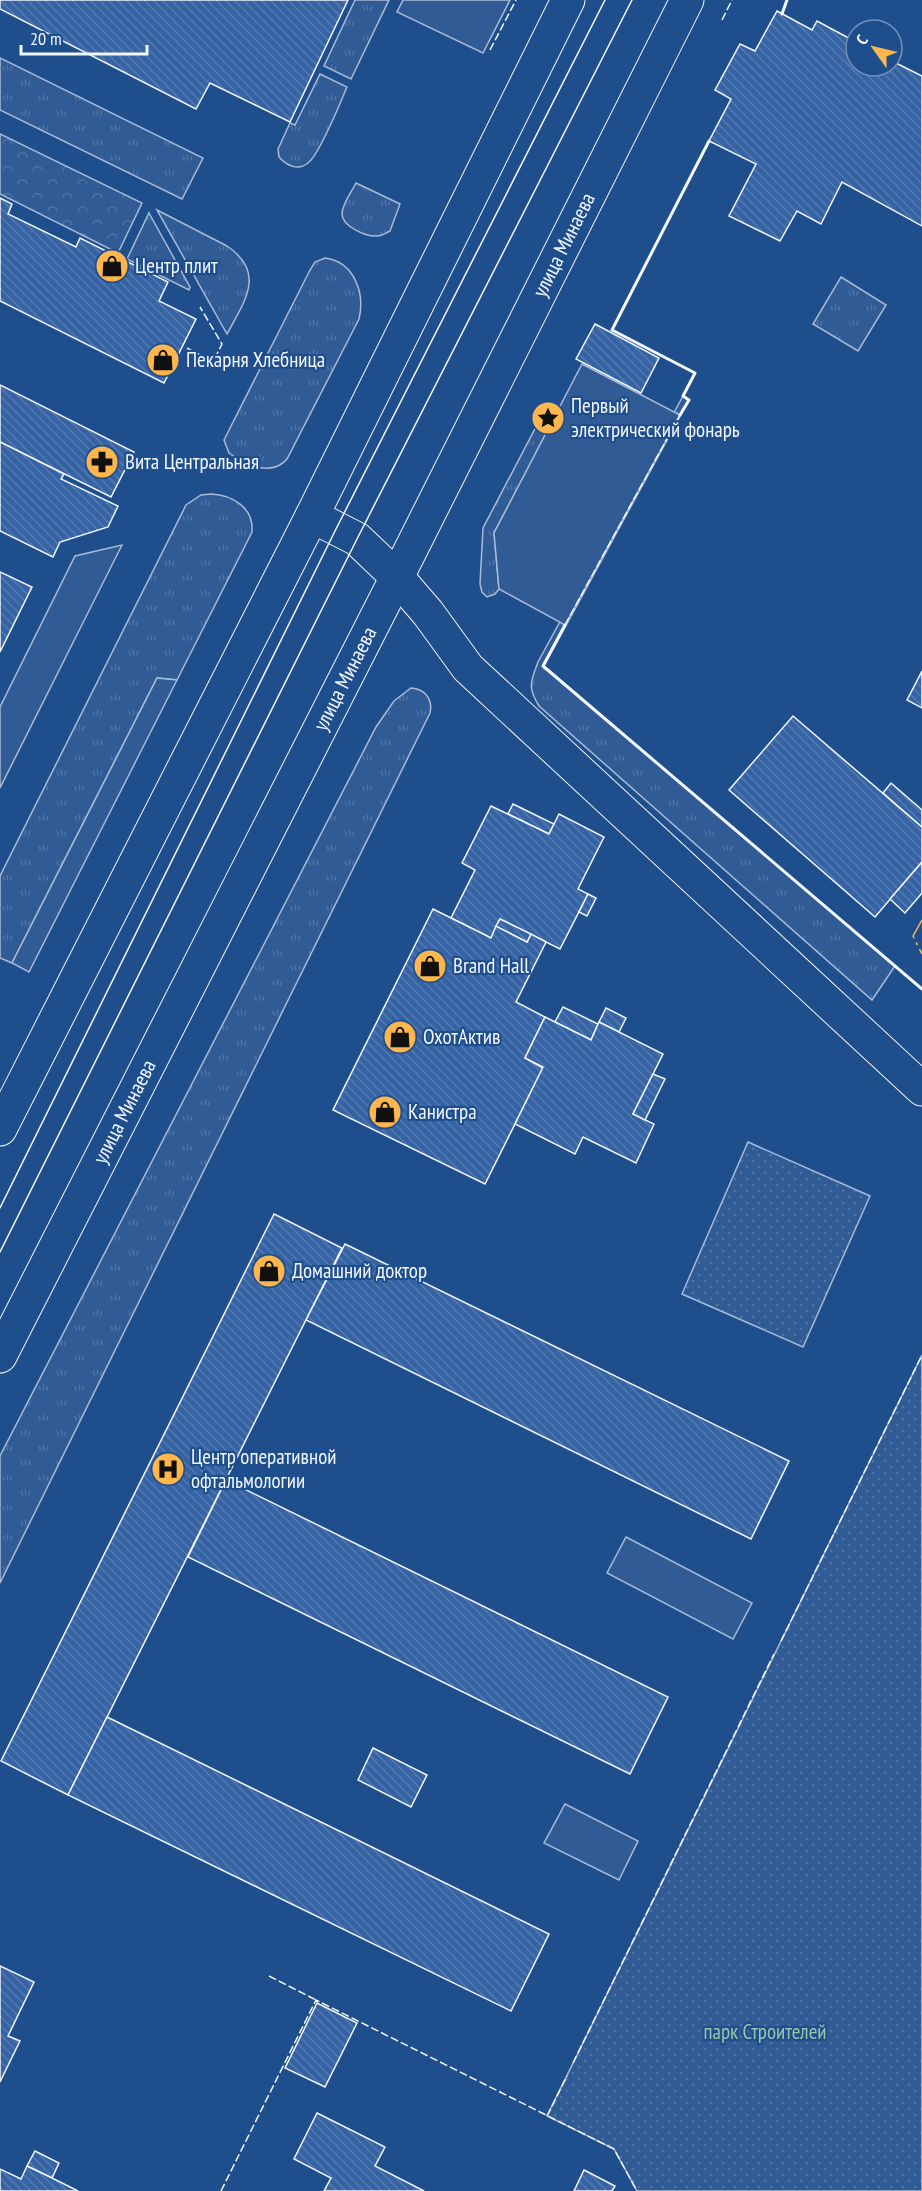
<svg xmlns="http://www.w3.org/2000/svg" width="922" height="2191" viewBox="0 0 922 2191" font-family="'PT Sans Narrow',sans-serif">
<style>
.grass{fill:url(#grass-tufts);stroke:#a8bbd7;stroke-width:1.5}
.forest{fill:url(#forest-crowns);stroke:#a8bbd7;stroke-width:1.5}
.park{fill:url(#park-dots);stroke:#a8bbd7;stroke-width:1.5}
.pitch{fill:#305b95;stroke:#a8bbd7;stroke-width:1.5}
.building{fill:url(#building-back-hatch);stroke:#f2f6ff;stroke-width:1.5}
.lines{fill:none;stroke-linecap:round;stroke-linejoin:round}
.minor-casing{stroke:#f2f6ff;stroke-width:35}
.major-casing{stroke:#f2f6ff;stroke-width:35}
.minor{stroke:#1f4e8c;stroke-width:33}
.major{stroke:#1f4e8c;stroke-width:33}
.tram{stroke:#f2f6ff;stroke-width:1.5}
.fence{stroke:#f2f6ff;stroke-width:1.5;stroke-dasharray:8 3;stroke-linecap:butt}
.wall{stroke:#f2f6ff;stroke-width:3}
.power{stroke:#ffb74d;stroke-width:1.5;stroke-dasharray:21 4.5 3 4.5;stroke-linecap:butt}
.labels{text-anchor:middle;stroke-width:4.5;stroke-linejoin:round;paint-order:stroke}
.street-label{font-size:21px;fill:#f2f6ff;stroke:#1f4e8c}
.poi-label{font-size:21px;fill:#f2f6ff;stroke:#1f4e8c;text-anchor:start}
.park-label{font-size:21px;fill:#97c8a6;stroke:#1f4e8c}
</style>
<defs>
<pattern id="grass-tufts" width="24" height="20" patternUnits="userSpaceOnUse" patternTransform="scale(1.5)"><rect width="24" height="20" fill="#305b95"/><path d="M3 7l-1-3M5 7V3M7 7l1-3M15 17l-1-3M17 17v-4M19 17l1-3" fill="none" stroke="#4e73a5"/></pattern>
<pattern id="forest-crowns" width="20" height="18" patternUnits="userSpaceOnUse" patternTransform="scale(1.5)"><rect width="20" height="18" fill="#305b95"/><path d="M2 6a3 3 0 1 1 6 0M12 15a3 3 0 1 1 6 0" fill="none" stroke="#4e73a5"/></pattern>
<pattern id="park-dots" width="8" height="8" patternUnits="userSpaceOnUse" patternTransform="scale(1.5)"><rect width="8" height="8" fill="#305b95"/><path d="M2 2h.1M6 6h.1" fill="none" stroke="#4e73a5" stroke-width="1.8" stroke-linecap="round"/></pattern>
<pattern id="building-back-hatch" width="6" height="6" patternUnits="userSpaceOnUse" patternTransform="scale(1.5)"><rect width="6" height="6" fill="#3563a3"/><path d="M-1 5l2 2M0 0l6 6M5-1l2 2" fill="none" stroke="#537ab1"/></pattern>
</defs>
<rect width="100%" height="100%" fill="#1f4e8c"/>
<g class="grass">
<path d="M355,0H389L351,79L324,66Z"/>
<path d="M0,58L203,158L182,199L0,110Z"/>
<path d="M320,74L347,87C340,103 320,154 308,163C298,171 287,166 279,157L278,149L290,123L295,125Z"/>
<path d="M356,183L400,204L390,231C386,233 382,236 377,236C366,237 342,226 342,214C342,204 352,191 356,183Z"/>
<path d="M157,210L227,246C267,273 244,302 227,334Z"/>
<path d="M149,213L190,287L189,290L127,259Z"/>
<path d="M325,258C355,262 365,294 359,319L287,459C272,477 245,465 229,453L224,440L310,270L315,262Z"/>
<path d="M841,277L886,305L858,351L813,324Z"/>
<path d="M683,396L689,400L544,666L895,966L872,1000L539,706C527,687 531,681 538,662Z"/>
<path d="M538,423L549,428L494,533L499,589L495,594L487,597L482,592L480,584L483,528Z"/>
<path d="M211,494C233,495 254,508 252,532L177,680L157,678L12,963L0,958V876L186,505L201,495Z"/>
<path d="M411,688C425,689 433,699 430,713L0,1583V1456L376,727L394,701Z"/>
</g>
<path class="forest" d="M0,134L142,203L118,253L0,194Z"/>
<g class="park">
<path d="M748,1142L870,1196L803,1347L682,1294Z"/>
<path d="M922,1355V2191H637L614,2149L547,2116Z"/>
</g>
<g class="pitch">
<path d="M403,0H510L483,53L397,12Z"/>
<path d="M582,364L680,415L565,625L499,589L494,533Z"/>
<path d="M122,545L0,788V707L75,556Z"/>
<path d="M157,678L177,680L29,972L12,963Z"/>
<path d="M626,1537L752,1603L733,1639L607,1573Z"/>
<path d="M565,1804L638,1841L619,1880L544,1843Z"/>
</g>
<g class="building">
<path d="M0,0H348L290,122L210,83L196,109L0,9Z"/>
<path d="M777,11L812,30L817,21L856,42V66H892V61L922,76V226L842,182L821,224L797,211L780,241L729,216L756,164L709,141L731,99L715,90L740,44L755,51Z"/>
<path d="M0,198L12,204L8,214L76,247L80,238L168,282L159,301L196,319L164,383L0,301Z"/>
<path d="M595,324L659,358L641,393L576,359Z"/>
<path d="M0,385L134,452L111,497L0,442Z"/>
<path d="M0,442L64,474L61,479L118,506L108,527L60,542L53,557L0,531Z"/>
<path d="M0,572L32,587L0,652Z"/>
<path d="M922,671V708L907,700Z"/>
<path d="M793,716L922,827V862L875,917L729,790Z"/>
<path d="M891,783L922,810V827L883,793Z"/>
<path d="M513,804L554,824L549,834L508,814Z"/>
<path d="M491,806L549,834L559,814L604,837L578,889L588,894L560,949L500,919L491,938L451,918L475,870L462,863Z"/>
<path d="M922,862V893L905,913L890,899Z"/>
<path d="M588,894L596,898L587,916L579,912Z"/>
<path d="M433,909L491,938L496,926L527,942L531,934L546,942L516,1002L545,1017L525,1058L543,1068L485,1184L333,1110Z"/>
<path d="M500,919L531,934L527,942L496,926Z"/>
<path d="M563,1007L598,1024L591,1040L555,1022Z"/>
<path d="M606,1008L626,1018L619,1032L599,1022Z"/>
<path d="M545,1017L591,1040L599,1022L663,1054L633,1114L654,1124L636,1163L583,1137L575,1154L515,1124L543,1067L525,1058Z"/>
<path d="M653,1074L665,1079L645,1120L633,1114Z"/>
<path d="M274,1214L342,1248L68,1795L1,1761Z"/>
<path d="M345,1244L789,1461L751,1539L306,1320Z"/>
<path d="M226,1480L668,1697L630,1774L188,1557Z"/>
<path d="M107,1717L549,1934L511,2011L68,1795Z"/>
<path d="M373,1748L427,1775L411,1807L358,1780Z"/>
<path d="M0,1966L34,1982L8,2036L20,2041L0,2082Z"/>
<path d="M317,2003L357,2023L325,2087L285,2068Z"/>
<path d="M317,2113L385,2147L375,2166L424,2191H324L331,2178L294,2159Z"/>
<path d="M35,2151L59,2163L52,2178L27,2166Z"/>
<path d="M27,2166L52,2178L78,2191H0V2169L21,2179Z"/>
<path d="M584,2170L615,2186L612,2191H574Z"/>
</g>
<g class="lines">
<g class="minor-casing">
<path id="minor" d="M312,516L357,539L397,577L428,613L468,668L922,1089"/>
</g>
<g class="major-casing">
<g id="major">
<path d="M0,1129L312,516L568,0"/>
<path id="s1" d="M0,1356L397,577L687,0"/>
</g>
</g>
<use href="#minor" class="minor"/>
<use href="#major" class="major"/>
<g class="tram">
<path d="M0,1208L336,529L605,0"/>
<path d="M0,1252L357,539L632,0"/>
</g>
<g class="fence">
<path d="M722,20L732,0"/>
<path d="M490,50L516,0"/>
<path d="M187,348L213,362L222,344L200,307"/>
<path d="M565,625L680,415"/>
<path d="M781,1641L922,1355"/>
<path d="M269,1976L316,2000"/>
<path d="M573,2063L774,1654"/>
<path d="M547,2116L567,2076"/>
<path d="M221,2191L316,2000L614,2149L637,2191"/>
</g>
<g class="wall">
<path d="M782,14L787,0"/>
<path d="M680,415L689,400L683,396L695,373L612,330L709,141"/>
<path d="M565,625L543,666L922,989"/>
</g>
<path class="power" d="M922,920L913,936L922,954"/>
</g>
<defs>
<g id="shop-disc" transform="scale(1.725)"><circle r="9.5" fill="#ffb74d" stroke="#1f4e8c"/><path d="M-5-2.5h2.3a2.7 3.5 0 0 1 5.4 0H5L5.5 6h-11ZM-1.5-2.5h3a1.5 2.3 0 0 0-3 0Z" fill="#111"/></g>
<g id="sight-disc" transform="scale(1.725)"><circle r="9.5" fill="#ffb74d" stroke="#1f4e8c"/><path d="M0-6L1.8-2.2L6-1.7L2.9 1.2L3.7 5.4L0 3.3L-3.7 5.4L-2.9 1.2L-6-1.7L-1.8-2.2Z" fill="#111"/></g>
<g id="pharmacy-disc" transform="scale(1.725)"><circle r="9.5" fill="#ffb74d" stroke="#1f4e8c"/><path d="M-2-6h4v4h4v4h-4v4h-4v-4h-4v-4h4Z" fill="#111"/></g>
<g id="hospital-disc" transform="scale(1.725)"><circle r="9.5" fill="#ffb74d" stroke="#1f4e8c"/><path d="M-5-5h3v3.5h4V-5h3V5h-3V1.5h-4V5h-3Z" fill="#111"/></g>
</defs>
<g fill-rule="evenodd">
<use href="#shop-disc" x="112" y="266"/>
<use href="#shop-disc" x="163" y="360"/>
<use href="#sight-disc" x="548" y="418"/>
<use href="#pharmacy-disc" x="102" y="462"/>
<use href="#shop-disc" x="430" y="966"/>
<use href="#shop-disc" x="400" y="1037"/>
<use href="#shop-disc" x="385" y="1112"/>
<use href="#shop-disc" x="269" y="1271"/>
<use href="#hospital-disc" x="168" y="1469"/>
</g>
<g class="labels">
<g class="street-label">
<text dy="7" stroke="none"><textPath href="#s1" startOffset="1246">улица Минаева</textPath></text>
<text dy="7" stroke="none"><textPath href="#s1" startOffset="760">улица Минаева</textPath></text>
<text dy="7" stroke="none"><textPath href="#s1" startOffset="274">улица Минаева</textPath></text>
</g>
<g class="poi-label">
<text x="135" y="273">Центр плит</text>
<text x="186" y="367">Пекарня Хлебница</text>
<text x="571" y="413">Первый<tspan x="571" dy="24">электрический фонарь</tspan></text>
<text x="125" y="469">Вита Центральная</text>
<text x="453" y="973">Brand Hall</text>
<text x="423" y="1044">ОхотАктив</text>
<text x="408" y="1119">Канистра</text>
<text x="292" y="1278">Домашний доктор</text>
<text x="191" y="1464">Центр оперативной<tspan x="191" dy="24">офтальмологии</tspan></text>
</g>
<g class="park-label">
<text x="765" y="2039">парк Строителей</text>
</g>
</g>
<g transform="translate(874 48) rotate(304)"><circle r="28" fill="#1f4e8c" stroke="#7391ba" stroke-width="1.5"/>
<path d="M0-4.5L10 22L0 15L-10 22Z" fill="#ffb74d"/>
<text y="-9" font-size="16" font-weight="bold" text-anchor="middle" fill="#f2f6ff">С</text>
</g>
<path d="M21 45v9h126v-9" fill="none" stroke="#f2f6ff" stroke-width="3"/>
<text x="30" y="45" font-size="18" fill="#f2f6ff" stroke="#1f4e8c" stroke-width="4.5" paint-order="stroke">20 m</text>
</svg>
